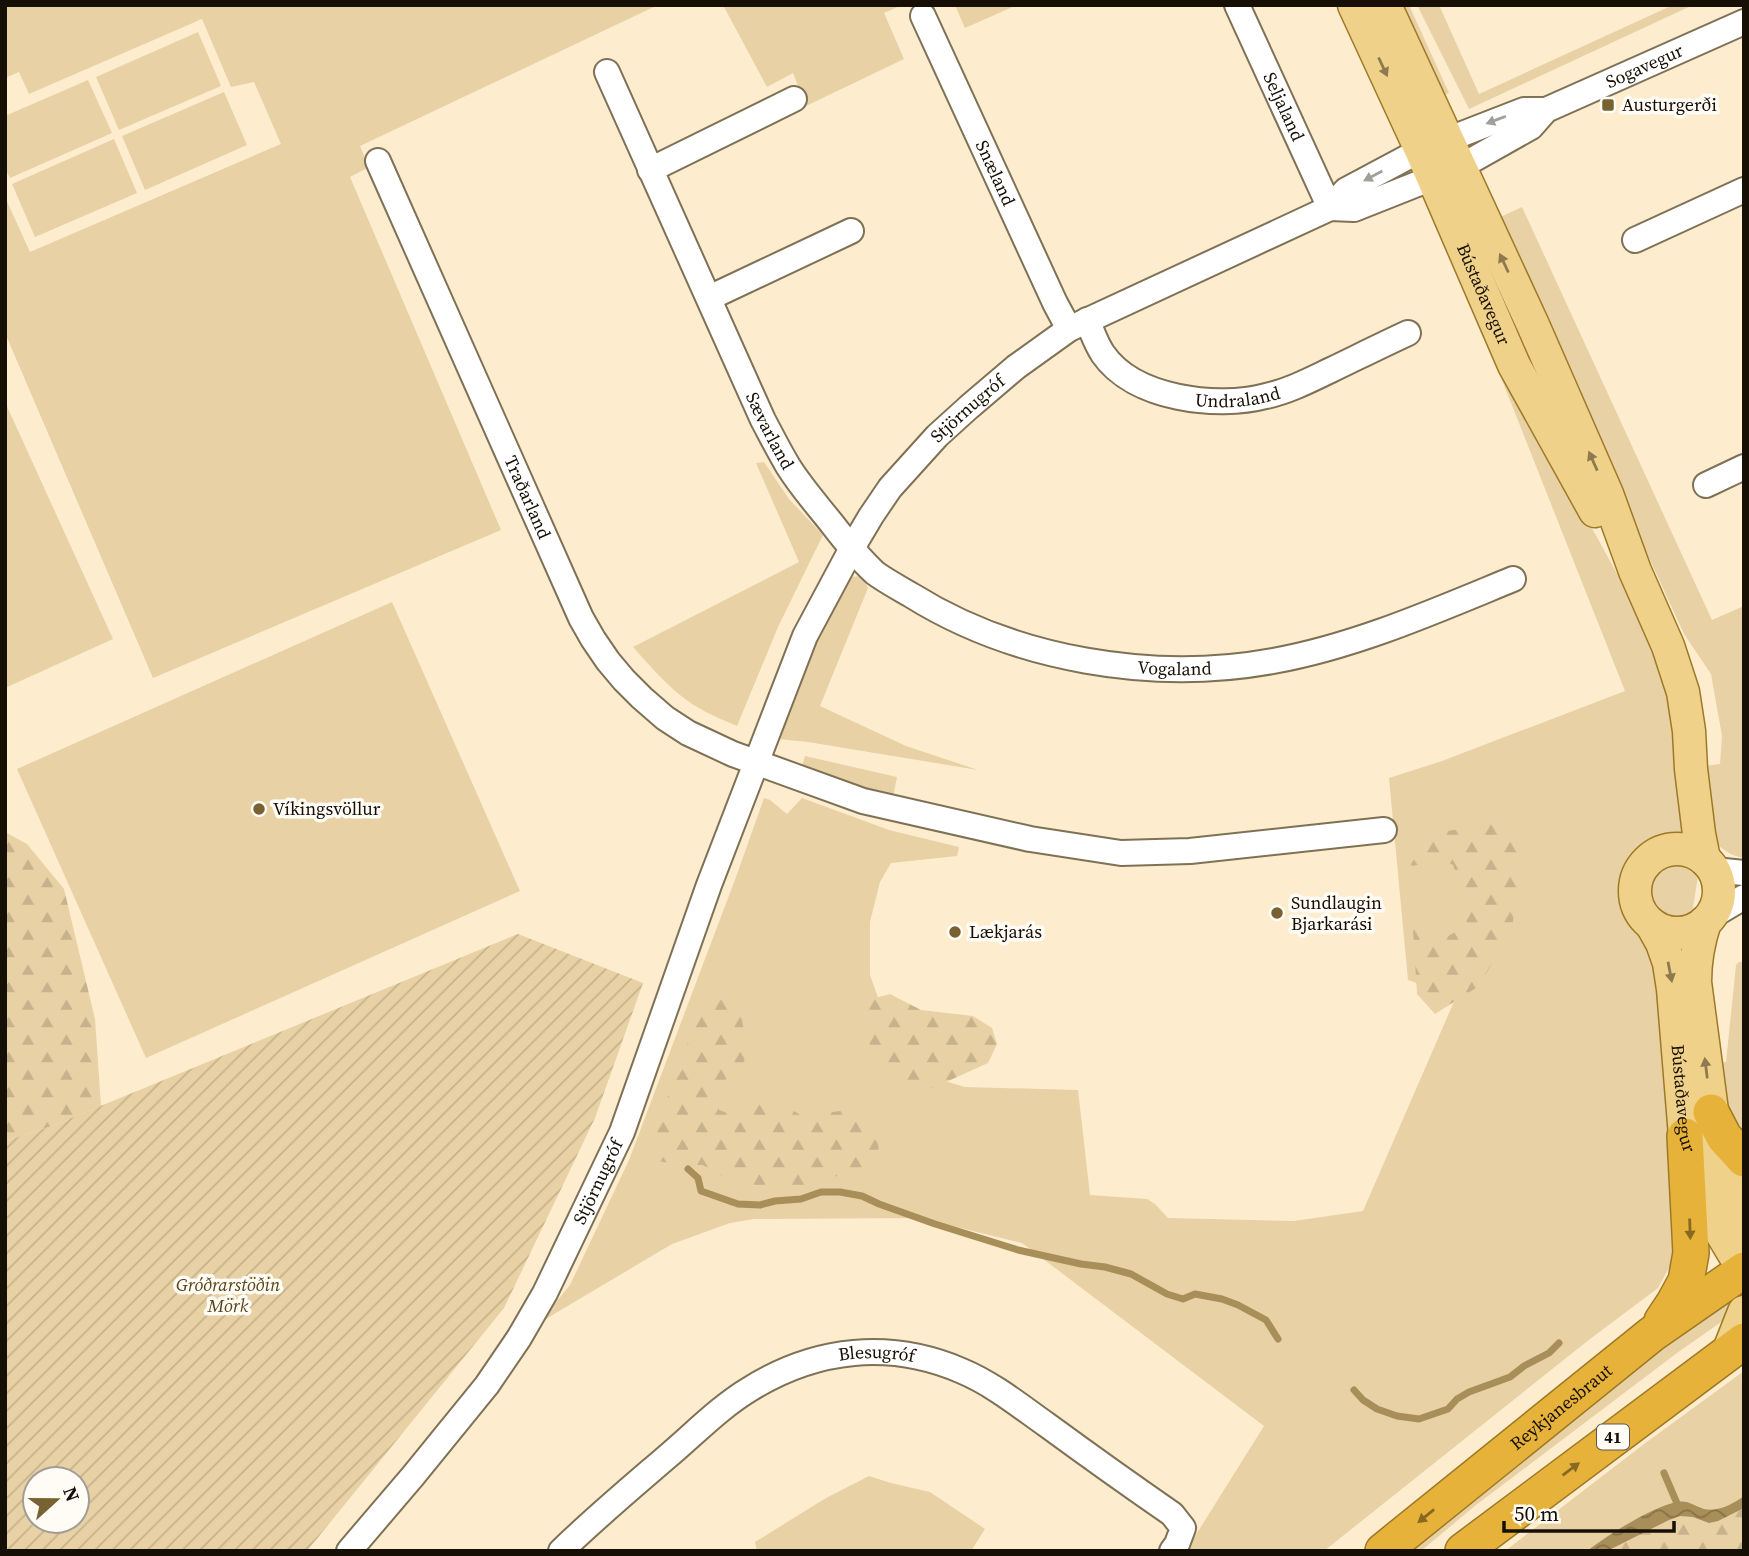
<svg xmlns="http://www.w3.org/2000/svg" width="1749" height="1556" viewBox="0 0 1749 1556" font-family="'Source Serif 4',serif">
<style>
.grass{fill:#e8d1a4}
.forest{fill:url(#forest-firs)}
.garden{fill:url(#garden-furrows);fill-rule:evenodd}
.water{fill:url(#water-waves)}
.lines{fill:none;stroke-linecap:round;stroke-linejoin:round}
.stream{stroke:#a88e58;stroke-width:7}
.minor-casing{stroke:#7f7155;stroke-width:28}
.major-casing{stroke:#9d7927;stroke-width:35}
.highway-casing{stroke:#9d7927;stroke-width:38}
.minor{stroke:#fff;stroke-width:24}
.major{stroke:#f0d189;stroke-width:32}
.highway{stroke:#e6b23a;stroke-width:35}
.oneway{fill:#8d7a4e}
.oneway2{fill:#a19f9b}
.oneway3{fill:#886922}
.poi-dot{fill:#796232;stroke:#fffcf6;stroke-width:2.5}
.labels{text-anchor:middle;stroke-width:7;stroke-linejoin:round;paint-order:stroke}
.shield{fill:#fffcf6;stroke:#5b564d;stroke-width:2}
.shield-label{font-size:16px;font-weight:bold;fill:#150f05}
.street-label{font-size:18px;fill:#150f05;stroke:#fffcf6}
.poi-label{font-size:18px;fill:#150f05;stroke:#fffcf6;text-anchor:start}
.park-label{font-size:18px;font-style:italic;fill:#564217;stroke:#fffcf6}
</style>
<defs>
<pattern id="forest-firs" width="22" height="20" patternUnits="userSpaceOnUse" patternTransform="scale(1.75)"><rect width="22" height="20" fill="#e8d1a4"/><path d="M5 1l3.5 6h-7zM16 11l3.5 6h-7z" fill="#c6b28c"/></pattern>
<pattern id="garden-furrows" width="10" height="10" patternUnits="userSpaceOnUse" patternTransform="scale(1.75)"><rect width="10" height="10" fill="#e8d1a4"/><path d="M-1 1l2-2M0 10L10 0M9 11l2-2" fill="none" stroke="#c6b28c"/></pattern>
<pattern id="water-waves" width="16" height="10" patternUnits="userSpaceOnUse" patternTransform="scale(1.75)"><rect width="16" height="10" fill="#a88e58"/><path d="M0 5q4-4 8 0t8 0" fill="none" stroke="#887247"/></pattern>
</defs>
<rect width="100%" height="100%" fill="#fdedce"/>
<g class="grass">
<path d="M5,5H658L360,146L369,167L350,177L501,530L153,678L5,333V197L30,252L281,144L254,82L231,87L202,19L29,94L19,72L5,78Z"/>
<path d="M723,5H902L884,13L904,59L806,106L793,73L767,87Z"/>
<path d="M955,5H1017L965,28Z"/>
<path d="M1395,5H1409L1449,93L1438,98Z"/>
<path d="M1417,5H1439L1479,94L1673,5H1693L1469,109Z"/>
<path d="M198,32L221,86L119,130L96,77Z"/>
<path d="M88,80L112,133L10,178L5,168V116Z"/>
<path d="M224,92L247,145L145,190L122,136Z"/>
<path d="M114,139L137,193L35,237L12,184Z"/>
<path d="M1522,207L1712,620L1744,606V858C1731,856 1724,850 1714,842L1704,766L1720,764L1722,736L1711,674L1684,634L1494,220Z"/>
<path d="M1498,370L1506,372L1642,619L1681,714L1704,837L1665,1089L1682,1244L1658,1288L1590,1339L1324,1551H1183L1192,1541L1264,1426L1022,1243L919,1218L754,1219L730,1223L672,1244L539,1323L570,1285L629,1160L736,877L764,798L770,800L787,814L802,798L889,830L959,847L957,856L891,863L880,882L870,922V975L887,1023L938,1079L965,1087L1078,1090L1090,1195L1147,1199L1155,1204L1168,1218L1294,1221L1363,1211L1456,997L1408,980L1389,778L1442,761L1625,691Z"/>
<path d="M5,402L113,639L5,688Z"/>
<path d="M764,462L789,499L823,535L778,627L737,726C721,719 703,712 688,701C667,686 650,666 633,647L799,562L756,463Z"/>
<path d="M861,576L868,588L820,706L906,746L978,770L808,742L778,739L794,692L838,591L851,577Z"/>
<path d="M392,602L520,891L146,1058L17,769Z"/>
<path d="M805,756L897,777L893,797L846,786L801,769Z"/>
<path d="M1739,962H1744V1141L1720,1101L1717,1062H1726L1736,965Z"/>
<path d="M1727,1302L1731,1305L1732,1310L1724,1320L1677,1353L1476,1505L1421,1551H1405L1692,1325Z"/>
<path d="M1744,1371V1551H1505L1644,1444Z"/>
<path d="M869,1476L891,1483L930,1492L985,1529L971,1551H757L755,1542L826,1498Z"/>
</g>
<g class="forest">
<path d="M1503,823L1522,855L1512,928L1479,986L1435,1014L1417,994L1413,929L1422,926L1448,936L1465,927L1469,911L1453,865L1441,859L1413,866L1405,862L1408,845L1440,832Z"/>
<path d="M5,832L27,844L64,889L95,1019L101,1106L52,1126L5,1141Z"/>
<path d="M726,985L739,997L747,1055L739,1071L726,1079L719,1097V1110L747,1120L754,1104L766,1098L774,1099L802,1116L856,1109C875,1123 881,1139 878,1162L790,1192L739,1186L703,1165L674,1164L658,1161L650,1144L706,995L713,988Z"/>
<path d="M890,994L921,1010L973,1016L992,1028L997,1044L988,1063L924,1092L898,1089L874,1062L863,1019L871,999Z"/>
<path d="M1744,1508V1551H1607C1628,1540 1655,1523 1677,1517C1690,1514 1696,1521 1709,1522C1720,1524 1734,1514 1744,1508Z"/>
</g>
<path class="garden" d="M518,934L643,983L595,1118L504,1308L307,1551H5V1141L52,1126ZM35,1479H77V1521H35Z"/>
<path class="water" d="M1744,1496V1508L1718,1521L1709,1523L1693,1517L1680,1516L1669,1520L1607,1551H1587C1606,1536 1655,1505 1678,1502C1688,1500 1694,1506 1704,1509C1718,1512 1733,1504 1744,1496Z"/>
<g class="lines">
<g class="stream">
<path d="M688,1169L698,1178L701,1191L738,1204L760,1205L775,1201L801,1199L821,1192H840L862,1196L879,1204L935,1224L1018,1250L1081,1264L1105,1267L1131,1274L1167,1294L1183,1299L1195,1294L1222,1299L1238,1305L1266,1320L1278,1339"/>
<path d="M1354,1390L1363,1400L1377,1409L1397,1416L1419,1419L1448,1409L1457,1399L1469,1392L1510,1377L1524,1366L1549,1353L1559,1343"/>
<path d="M1664,1473L1679,1508"/>
</g>
<g class="minor-casing">
<g id="minor">
<path id="s1" d="M1237,5L1330,208"/>
<path id="s2" d="M923,16L1055,303L1069,329"/>
<path id="s3" d="M607,72L763,420C771,435 779,451 788,466C801,487 818,506 833,525C846,542 860,559 875,573C886,581 899,588 911,595C1015,660 1153,683 1273,661C1356,646 1435,611 1513,579"/>
<path id="s4" d="M378,161L581,618L593,639L608,661L624,680L642,698L665,718L688,733L733,754L863,801L1030,839L1121,853L1190,851L1384,830"/>
<path d="M650,170L794,99"/>
<path id="s5" d="M1330,208L1354,209L1460,167L1531,127L1546,110L1744,22"/>
<path d="M1635,240L1744,190"/>
<path d="M709,298L851,231"/>
<path id="s6" d="M1087,320C1092,331 1096,344 1103,354C1134,399 1217,409 1266,396C1289,391 1310,380 1331,370C1356,358 1382,345 1408,333"/>
<path d="M1706,485L1744,467"/>
<path d="M1714,870L1744,873"/>
<path d="M1707,919L1744,897"/>
<path id="s7" d="M349,1551L413,1476L487,1385L519,1338L545,1293L622,1132L709,885L805,636L852,548L871,516L890,488L937,436L969,407L1016,367L1069,329L1330,208L1346,190L1421,150L1524,110H1546"/>
<path id="s8" d="M561,1551C595,1518 632,1487 668,1456C694,1434 720,1407 750,1389C816,1348 890,1340 962,1371C993,1384 1020,1406 1047,1425C1088,1455 1130,1485 1172,1514L1183,1528L1177,1544L1172,1551"/>
</g>
</g>
<g class="major-casing">
<g id="major">
<path id="s9" d="M1354,5L1421,150L1514,365L1595,511"/>
<path d="M1385,5L1533,325L1607,494L1635,571L1668,646L1683,692L1689,731L1691,769L1699,834L1704,859"/>
<circle cx="1677" cy="891" r="42"/>
<path d="M1705,922C1698,943 1695,961 1695,982L1718,1156L1744,1229"/>
<path id="s10" d="M1652,925L1662,943L1669,963L1673,989L1685,1136L1700,1182L1722,1234L1734,1254L1744,1262"/>
<path d="M1729,1350L1744,1312"/>
</g>
</g>
<g class="highway-casing">
<g id="highway">
<path d="M1711,1112L1724,1137L1744,1159"/>
<path d="M1662,1321L1674,1303L1686,1281L1691,1253L1685,1136"/>
<path id="s11" d="M1383,1551L1652,1334L1744,1270"/>
<path d="M1463,1551L1744,1341"/>
</g>
</g>
<use href="#minor" class="minor"/>
<use href="#major" class="major"/>
<use href="#highway" class="highway"/>
</g>
<defs><path id="oneway-solid" d="M-6-.8H1V-3.2L6.5 0L1 3.2V.8H-6Z" transform="scale(1.75)"/></defs>
<g class="oneway">
<use href="#oneway-solid" transform="translate(1383 67) rotate(65)"/>
<use href="#oneway-solid" transform="translate(1504 263) rotate(-115)"/>
<use href="#oneway-solid" transform="translate(1593 461) rotate(-114)"/>
<use href="#oneway-solid" transform="translate(1670 972) rotate(79)"/>
<use href="#oneway-solid" transform="translate(1706 1068) rotate(-97)"/>
</g>
<g class="oneway2">
<use href="#oneway-solid" transform="translate(1496 120) rotate(159)"/>
<use href="#oneway-solid" transform="translate(1373 176) rotate(152)"/>
</g>
<g class="oneway3">
<use href="#oneway-solid" transform="translate(1690 1229) rotate(88)"/>
<use href="#oneway-solid" transform="translate(1571 1469) rotate(-37)"/>
<use href="#oneway-solid" transform="translate(1426 1516) rotate(141)"/>
</g>
<g class="poi-dot">
<rect x="1601" y="98" width="14" height="14" rx="3.5"/>
<circle cx="259" cy="809" r="7"/>
<circle cx="1277" cy="913" r="7"/>
<circle cx="955" cy="932" r="7"/>
</g>
<g class="labels">
<rect class="shield" x="1597" y="1424.5" width="32" height="25" rx="5"/>
<g class="shield-label">
<text x="1613" y="1443">41</text>
</g>
<g class="street-label">
<text dy="6" stroke="none"><textPath href="#s5" startOffset="350">Sogavegur</textPath></text>
<text dy="6" stroke="none"><textPath href="#s1" startOffset="112">Seljaland</textPath></text>
<text dy="6" stroke="none"><textPath href="#s2" startOffset="173">Snæland</textPath></text>
<text dy="6" stroke="none"><textPath href="#s9" startOffset="317">Bústaðavegur</textPath></text>
<text dy="6" stroke="none"><textPath href="#s6" startOffset="186">Undraland</textPath></text>
<text dy="6" stroke="none"><textPath href="#s7" startOffset="1314">Stjörnugróf</textPath></text>
<text dy="6" stroke="none"><textPath href="#s3" startOffset="394">Sævarland</textPath></text>
<text dy="6" stroke="none"><textPath href="#s4" startOffset="368">Traðarland</textPath></text>
<text dy="6" stroke="none"><textPath href="#s3" startOffset="891">Vogaland</textPath></text>
<text dy="6" stroke="none"><textPath href="#s10" startOffset="178">Bústaðavegur</textPath></text>
<text dy="6" stroke="none"><textPath href="#s7" startOffset="448">Stjörnugróf</textPath></text>
<text dy="6" stroke="none"><textPath href="#s8" startOffset="383">Blesugróf</textPath></text>
<text dy="6" stroke="none"><textPath href="#s11" startOffset="229">Reykjanesbraut</textPath></text>
</g>
<g class="poi-label">
<text x="1622" y="111">Austurgerði</text>
<text x="273" y="815">Víkingsvöllur</text>
<text x="1291" y="909">Sundlaugin<tspan x="1291" dy="21">Bjarkarási</tspan></text>
<text x="969" y="938">Lækjarás</text>
</g>
<g class="park-label">
<text x="228" y="1291">Gróðrarstöðin<tspan x="228" dy="21">Mörk</tspan></text>
</g>
</g>
<rect width="1749" height="1556" fill="none" stroke="#150f05" stroke-width="14"/>
<g transform="translate(56 1500) rotate(69)"><circle r="33" fill="#fffcf6" stroke="#a19d96" stroke-width="2"/>
<path d="M0-5L12 26L0 18L-12 26Z" fill="#796232"/>
<text y="-10" font-size="19" font-weight="bold" text-anchor="middle" fill="#150f05">N</text>
</g>
<path d="M1504 1521v10h170v-10" fill="none" stroke="#150f05" stroke-width="3.5"/>
<text x="1514" y="1521" font-size="21" fill="#150f05" stroke="#fffcf6" stroke-width="5" paint-order="stroke">50 m</text>
</svg>
